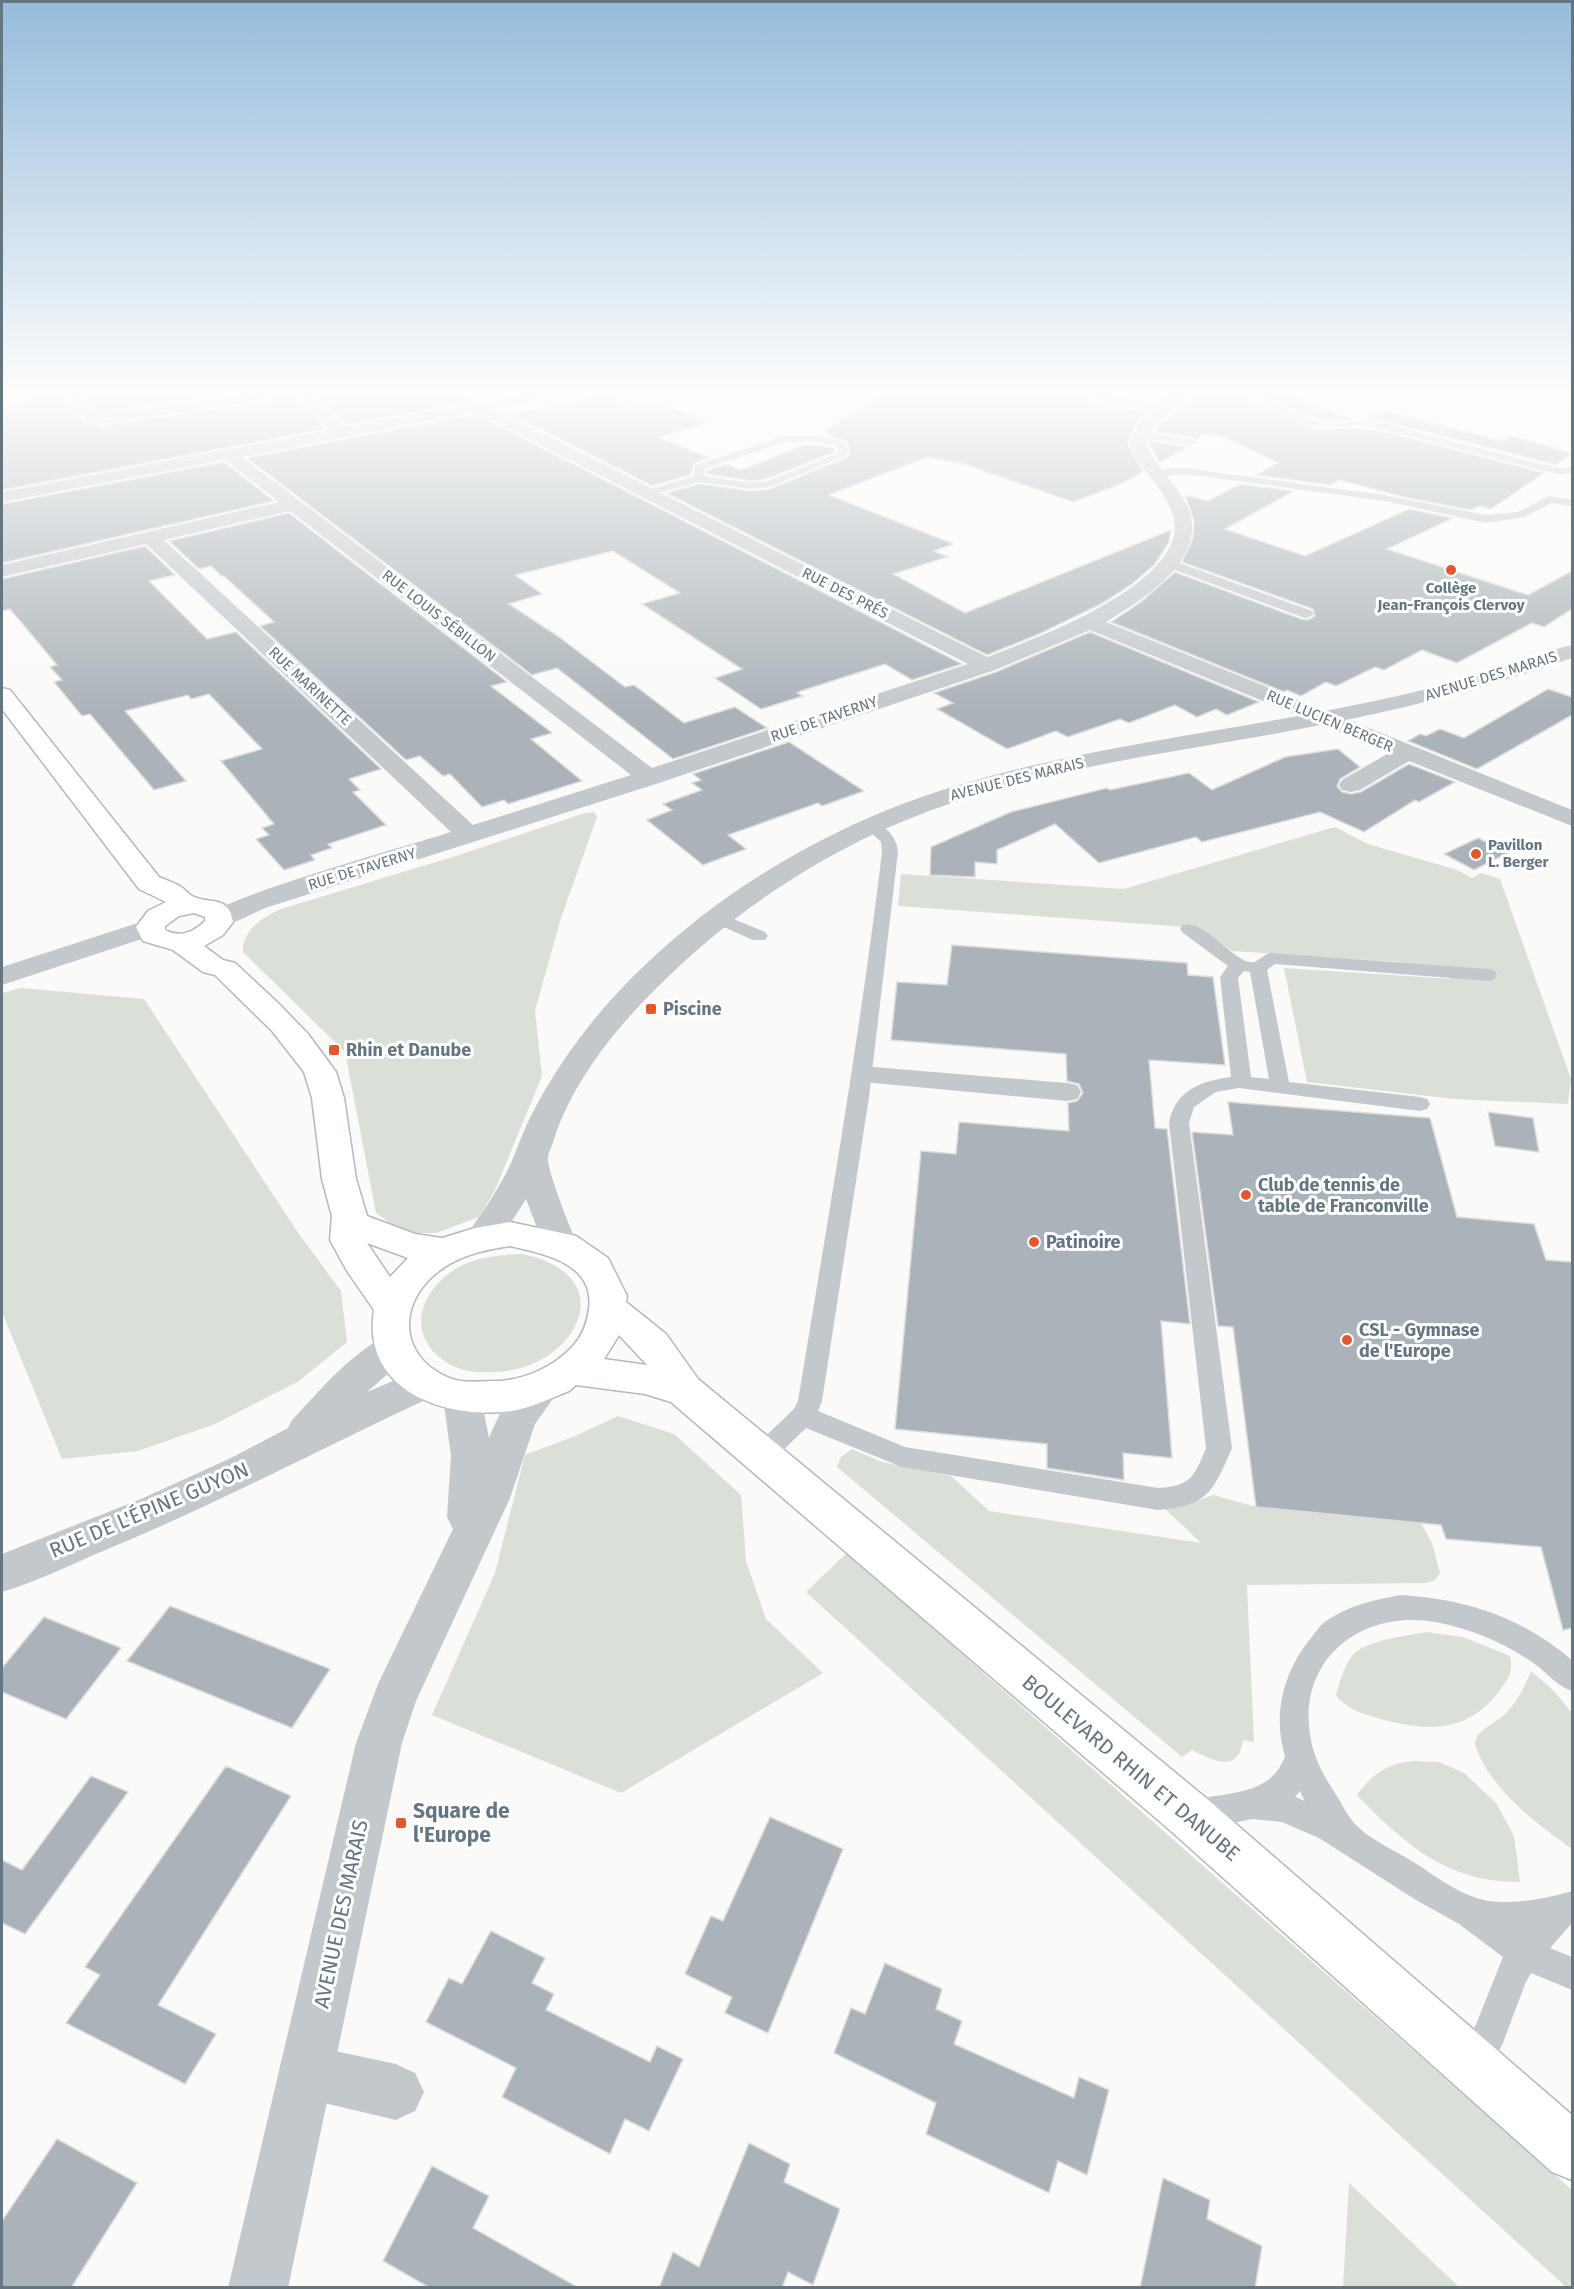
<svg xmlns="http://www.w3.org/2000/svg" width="1574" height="2289" viewBox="0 0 1574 2289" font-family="'Fira Sans',sans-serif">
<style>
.green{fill:#dadfd7}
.building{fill:#aab3b9;stroke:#dcdcda;stroke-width:1.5}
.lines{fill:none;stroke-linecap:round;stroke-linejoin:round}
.secondary-casing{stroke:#b3babf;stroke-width:3}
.service{fill:#c3c8cc;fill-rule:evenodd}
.pedestrian{fill:#c3c8cc;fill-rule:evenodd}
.minor{fill:#c3c8cc;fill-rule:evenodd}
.tertiary{fill:#c3c8cc;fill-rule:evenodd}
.secondary{fill:#fff;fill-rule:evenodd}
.poi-dot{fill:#e4572e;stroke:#fff;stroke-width:2}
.labels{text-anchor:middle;stroke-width:6;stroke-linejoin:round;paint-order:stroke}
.far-poi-label{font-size:15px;font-weight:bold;fill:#657683;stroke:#fff}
.far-street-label{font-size:15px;fill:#657683;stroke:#fff}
.poi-label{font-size:18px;font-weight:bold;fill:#657683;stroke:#fff;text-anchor:start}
.near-street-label{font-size:21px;fill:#657683;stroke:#fff}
.near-poi-label{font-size:21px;font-weight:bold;fill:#657683;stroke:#fff;text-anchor:start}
</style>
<rect width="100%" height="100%" fill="#fafaf8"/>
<g class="green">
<path d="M594,812L597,817L561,918L535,1011L542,1076L495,1190L479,1217L436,1233H404L376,1213L345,1052L243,952C242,930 263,917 281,909L459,855L582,814Z"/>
<path d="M1335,827L1368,844L1457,870L1472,878L1481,873L1500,879L1571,1079L1568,1104L1454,1099L1307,1082L1284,968L1452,979L1401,962L1232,951L1199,928L898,906L901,874L1124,889Z"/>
<path d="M21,988L144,999L299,1234L341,1291L347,1342L299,1381L215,1424L138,1451L62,1459L2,1312V993Z"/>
<path d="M522,1254C625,1275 577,1369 495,1372C482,1373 467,1372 455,1367C408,1344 413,1299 452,1271C473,1257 498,1255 522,1254Z"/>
<path d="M618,1416L674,1434L741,1495L746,1561L766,1619L823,1673L621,1793L432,1715L495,1573L525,1455L575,1436Z"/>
<path d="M852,1449L882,1462L951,1476L989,1511L1201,1543L1161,1505L1191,1503L1213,1495L1256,1507L1421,1523L1432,1543L1440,1573L1435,1580L1426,1583L1247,1585L1254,1742L1243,1740C1238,1774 1214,1761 1192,1750L1182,1757L837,1467L841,1457Z"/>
<path d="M847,1553L1572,2190V2287H1566L806,1592Z"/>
<path d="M1426,1632L1463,1637L1510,1656C1514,1671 1508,1679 1500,1690C1469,1732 1431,1732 1384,1720C1366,1715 1347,1710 1336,1695C1340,1682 1345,1661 1356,1652C1373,1639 1406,1636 1426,1632Z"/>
<path d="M1531,1671L1553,1690L1572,1713V1849C1536,1823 1489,1789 1475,1744C1476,1730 1494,1724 1504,1715C1517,1703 1524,1688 1531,1671Z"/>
<path d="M1412,1761L1439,1762L1464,1773L1496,1803L1514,1836L1520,1882C1448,1883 1404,1844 1357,1795C1372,1774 1387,1764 1412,1761Z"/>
<path d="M1349,2183L1459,2287H1343Z"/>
</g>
<g class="building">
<path d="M28,394H66L83,420L103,426L270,401L280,394H295L326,429L2,490V403L31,399Z"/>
<path d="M87,394H227L103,412L98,411Z"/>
<path d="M316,394H463L473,401L346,425Z"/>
<path d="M607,394L628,406L652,400L709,422L658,437L710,458L694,463L691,475L652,486L510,414Z"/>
<path d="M881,394H1080L1090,401L1146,412L1138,420L1127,442L1143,472L1121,484L1073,502L963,464L927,457L829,495L954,544L934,551L948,557L893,574L965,613L1171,530L1169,542L1155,564L1131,585L1101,604L1037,635L987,655L666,493L699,484L751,491L770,489L850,456L847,441L827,436L831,435L823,432Z"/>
<path d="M1201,394H1237L1314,429L1359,428L1383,431L1544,473L1491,509L1479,506L1471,510L1403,497L1339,480L1330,485L1255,475L1278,463L1222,436L1202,434L1197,440L1191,437L1154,432L1160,423Z"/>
<path d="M1256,394H1290L1352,420H1326L1308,416Z"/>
<path d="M1384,410L1502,441L1512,436L1572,453L1556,465L1384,421L1363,420Z"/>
<path d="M476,414L962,664L912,680L885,664L801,691L797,693L803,696L761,709L715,678L742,669L642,604L680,593L613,551L515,575L542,594L509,604L559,637L625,687L634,685L684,723L735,707L767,728L673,759L557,668L532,675L247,458Z"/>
<path d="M1148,441L1188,447L1159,463Z"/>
<path d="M806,444L834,448L835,452L767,479L751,481L707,474L706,471L726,464L741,470Z"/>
<path d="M224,462L274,501L2,563V504Z"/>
<path d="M1240,484L1294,491L1225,529L1305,556L1409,509L1453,518L1387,549L1528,595L1572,571V609L1544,627L1532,623L1457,663L1422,650L1384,670L1375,667L1336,686L1326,682L1301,696L1287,690L1284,692L1111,622L1141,602L1175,572L1301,619L1308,620L1315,616L1313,609L1182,562L1193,538L1194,521L1185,495L1208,501Z"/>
<path d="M289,513L507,682L491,686L552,733L531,739L582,781L508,804L504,800L482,807L450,774L443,776L420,756L406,760L260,626L274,622L224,576H222L211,566L199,569L169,541Z"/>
<path d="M145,546L175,575L149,581L207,639L236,632L381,769L349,779L360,790L353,792L386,825L328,844L332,848L311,855L315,860L284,870L256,839L269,835L262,828L274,824L221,761L262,749L209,694L191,699L188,695L125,711L186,781L154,790L90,714L82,716L54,682L62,680L50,667L57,665L10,609L2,611V579Z"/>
<path d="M1090,632L1259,702L1227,715L1216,709L1197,717L1175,705L1129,723L1120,719L1068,737L1056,731L1007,749L937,709L953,703L934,693L996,672Z"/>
<path d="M1548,689L1572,697V715L1477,769L1408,741L1420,734L1426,736L1440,729L1464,738Z"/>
<path d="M789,742L864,791L822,806L818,803L728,835L746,849L703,865L647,820L672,810L663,804L702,790L692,783L701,780L693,774Z"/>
<path d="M1338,749L1360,767L1340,779L1337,786L1342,792L1351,794L1361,792L1409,764L1455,782L1419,802L1415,800L1364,832L1320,812L1202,842L1196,837L1099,863L1055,824L997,850V864L975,862V877L930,875L931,847L1011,812L1107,788L1110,790L1189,773L1212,790L1285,757Z"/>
<path d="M1478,838L1508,853L1474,870L1444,854Z"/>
<path d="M952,945L1187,963L1188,975L1213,977L1225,1065L1149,1060L1155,1128L1167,1129L1190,1324L1161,1321L1172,1458L1123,1453L1124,1480L1047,1468V1444L895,1429L921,1151L956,1154L959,1122L1069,1131L1068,1103L1077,1101L1083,1093L1079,1084L1067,1081L1066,1054L891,1040L897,982L947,985Z"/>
<path d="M1228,1102L1430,1118L1457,1217L1534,1224L1546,1260L1572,1262V1628L1563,1630L1541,1547L1446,1539L1441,1525L1256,1507L1233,1327L1218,1326L1192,1132L1233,1135Z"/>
<path d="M1488,1112L1533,1118L1539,1152L1495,1146Z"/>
<path d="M170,1606L330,1669L292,1728L127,1661Z"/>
<path d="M44,1617L121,1648L66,1719L2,1692V1668Z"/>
<path d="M226,1766L291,1796L158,2005L216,2034L185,2084L66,2023L100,1975L85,1967Z"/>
<path d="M91,1776L128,1792L25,1934L2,1923V1860L22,1870Z"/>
<path d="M770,1817L843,1849L768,2033L725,2013L732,1997L685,1974L711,1916L723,1921Z"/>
<path d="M491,1931L545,1958L532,1983L554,1994L546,2010L650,2062L657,2046L683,2059L649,2131L625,2119L610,2154L502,2097L516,2068L426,2022L449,1978L462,1984Z"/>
<path d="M885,1963L942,1989L936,2009L962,2021L954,2044L1074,2098L1079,2077L1109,2090L1087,2175L1058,2161L1049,2193L926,2134L936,2103L834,2053L851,2008L865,2014Z"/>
<path d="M57,2139L137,2183L71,2288H2V2221Z"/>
<path d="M749,2143L790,2164L784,2182L840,2209L813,2285L788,2272L782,2288H659L673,2252L699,2267Z"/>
<path d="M432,2166L489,2196L473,2228L579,2288H430L383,2261Z"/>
<path d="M1163,2178L1210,2200L1207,2219L1262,2246L1255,2288H1140Z"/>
</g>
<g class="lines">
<g class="secondary-casing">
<path id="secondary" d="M2,688L10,690L159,877C166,880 175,883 181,887C185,889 188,894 192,896C209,905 229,894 233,922L223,935L204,946L223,960L235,963L277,1002L308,1034L336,1072L344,1098L356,1179L367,1216L415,1234L442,1238L475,1228L510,1222L576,1236L608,1258L627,1296L626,1302L666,1334L698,1379L1206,1798L1572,2115V2180L1552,2172L1172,1832L671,1402L645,1394L576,1385L569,1391C551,1398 531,1408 512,1411C445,1420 361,1391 374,1310L347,1271L330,1240L332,1216L322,1179L312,1098L304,1072L272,1031L215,975L203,972L173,950L143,941L136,927L148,911L166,902L139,889L2,709ZM194,913L205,917V921C194,932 180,938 165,930V926L179,916ZM367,1243L408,1258L390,1277ZM510,1246C544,1254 595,1263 589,1309C587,1323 583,1335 573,1346C554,1367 524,1380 497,1381C480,1381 462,1384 447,1377C401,1357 397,1307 434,1275C456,1256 483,1250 510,1246ZM619,1335L647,1365L604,1359Z"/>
</g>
<g class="service">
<path d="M1239,394C1268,392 1290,417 1318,421C1338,424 1361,420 1383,423L1540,464L1560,468L1572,467V473L1560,474L1539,470L1383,429L1359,426L1315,427Z"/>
<path d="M1139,432L1191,439L1196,442L1191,445L1135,437V433Z"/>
<path d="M784,436H817L845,442L849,454L770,487L751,489L699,482L647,496L641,493L643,491L693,477L695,465ZM785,442H817L836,446L838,453L768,481L751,483L705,476L704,469Z"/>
<path d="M1169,468H1185L1384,495L1486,515L1518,512L1549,496L1572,500V506L1551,503L1525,517L1486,523L1384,501L1185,474L1158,477L1152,474Z"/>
<path d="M1171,560L1312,611L1314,614L1307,618L1302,617L1167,567L1165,564L1167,561Z"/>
<path d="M873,822C887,826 897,838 898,852L869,1097L822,1401L818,1411L905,1447L1158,1488C1191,1486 1194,1477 1206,1448L1169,1123C1175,1090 1201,1081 1231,1077L1220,977L1228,966L1183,933L1180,929L1183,925C1206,919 1236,966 1254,962C1260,960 1264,954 1271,953L1488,969L1495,971L1497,975L1495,979L1488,981L1275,964L1267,970L1289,1082L1420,1097L1427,1099L1430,1104L1427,1109L1420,1111L1239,1088L1216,1092L1194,1107L1189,1123L1232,1448C1213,1492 1208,1506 1158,1510L902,1467L806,1428L771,1462L762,1465L753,1462L749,1455L753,1448L794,1409L798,1401C828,1218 860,1036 882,852L881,842L865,827ZM1244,971L1250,972L1269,1079L1251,1077L1238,978Z"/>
<path d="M716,912L765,932L768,936L765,940H753L710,921L707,917L710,913Z"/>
<path d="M1400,1595C1466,1599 1521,1617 1572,1660V1691C1557,1686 1548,1674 1536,1665C1507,1644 1474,1630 1440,1623C1367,1607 1298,1655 1310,1734C1313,1757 1324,1777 1337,1796C1343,1806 1349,1819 1357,1826C1371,1840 1398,1852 1415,1863C1434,1875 1453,1890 1474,1897C1502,1908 1545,1899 1572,1891V1923L1550,1948L1572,1957V1990L1531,1973L1525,1984L1503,2043L1485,2077L1473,2082L1461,2077L1456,2065L1477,2022L1503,1957L1459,1924L1416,1900L1319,1838L1282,1822L1253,1819L1195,1830L1184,1826L1180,1815L1184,1804C1220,1789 1269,1801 1285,1756C1272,1714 1284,1671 1311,1638C1315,1633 1320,1625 1326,1621C1350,1605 1373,1600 1400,1595ZM1300,1791L1304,1800L1305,1801L1295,1797Z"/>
</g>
<path class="pedestrian" d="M873,1067L1067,1083L1077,1085L1081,1092L1077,1099L1067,1101L863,1082L859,1076L863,1070Z"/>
<g class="minor">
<path d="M68,394H84L97,413L103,414L241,394H278L270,399L103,424L85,419Z"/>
<path d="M297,394H313L345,427L523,394H554L551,397L494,409L987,657C1033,640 1187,583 1174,520C1168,489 1138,471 1129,441L1140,421L1151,411L1090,399L1085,397L1082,394H1113L1153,402L1166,394H1199L1158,421L1145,441C1153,464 1171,478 1183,498C1217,554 1147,597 1106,622L1572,810V826L1409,761L1360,790L1351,792L1342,790L1339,785L1342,780L1389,753L1090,630L995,670L659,783L265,908C247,916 228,929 209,924L205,918C219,898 414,844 451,832L146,544L2,577V565L279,502L225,460L2,502V492L330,430ZM476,412L968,664L652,768L242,457ZM290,511L631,775L473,825L164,540Z"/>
<path d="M150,919L160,921L164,927L160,933L2,985V967Z"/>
<path d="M393,1334L406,1338L412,1348L406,1358L367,1392L424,1368L438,1372L443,1383L438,1394C326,1446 217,1504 103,1551C70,1565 36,1582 2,1592V1554L141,1499L233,1457L288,1428L292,1420C318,1393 357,1345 393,1334Z"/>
<path d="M307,2045L396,2064L415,2073L424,2092L415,2111L396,2120L307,2099L288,2091L280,2072L288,2053Z"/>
</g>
<g class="tertiary">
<path d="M1572,645V658C1477,692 1379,715 1279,733C1168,753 1053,768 946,805C829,845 725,915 641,1004C605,1042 571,1088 554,1139C553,1144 549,1151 548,1157C546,1168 570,1227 576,1242L570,1251L558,1255L546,1251L526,1199L496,1246L484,1250L472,1246L466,1237C479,1216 494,1197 505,1175C515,1157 520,1138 529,1120C548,1081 574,1043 602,1010C700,898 834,819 976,780C1100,745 1229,731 1355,705C1400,696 1445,685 1490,672C1518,664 1544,651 1572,645Z"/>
<path d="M543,1371L557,1375L562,1386L535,1424L510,1498L416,1701L402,1743L288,2288H228L356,1743L378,1684L453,1529L447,1517L451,1456L443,1397L448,1386L462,1382L476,1386L481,1397L489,1438C500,1412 514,1380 543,1371Z"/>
</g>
<use href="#secondary" class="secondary"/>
</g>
<linearGradient id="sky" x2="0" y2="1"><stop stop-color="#96bcdc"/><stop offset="0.55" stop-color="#fdfdfc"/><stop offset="1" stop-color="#fdfdfc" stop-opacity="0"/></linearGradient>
<rect width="1574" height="714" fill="url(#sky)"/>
<g class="poi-dot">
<circle cx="1451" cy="570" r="6"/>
<circle cx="1476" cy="854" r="6"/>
<rect x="645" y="1003" width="12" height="12" rx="3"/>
<rect x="328" y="1044" width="12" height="12" rx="3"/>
<circle cx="1246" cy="1195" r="6"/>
<circle cx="1034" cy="1242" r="6"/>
<circle cx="1347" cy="1340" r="6"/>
<rect x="395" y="1817" width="12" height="12" rx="3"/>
</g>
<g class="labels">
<g class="far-poi-label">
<text x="1451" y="593">Collège<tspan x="1451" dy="17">Jean-François Clervoy</tspan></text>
<text x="1488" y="850" text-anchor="start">Pavillon<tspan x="1488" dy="17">L. Berger</tspan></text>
</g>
<g class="far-street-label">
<text transform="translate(845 593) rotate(27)" y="5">RUE DES PRÉS</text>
<text transform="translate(439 616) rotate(38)" y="5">RUE LOUIS SÉBILLON</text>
<text transform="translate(1491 676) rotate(-17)" y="5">AVENUE DES MARAIS</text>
<text transform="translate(310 686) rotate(43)" y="5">RUE MARINETTE</text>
<text transform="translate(824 719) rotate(-19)" y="5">RUE DE TAVERNY</text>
<text transform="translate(1330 721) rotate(23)" y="5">RUE LUCIEN BERGER</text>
<text transform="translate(1017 779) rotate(-14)" y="5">AVENUE DES MARAIS</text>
<text transform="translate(362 869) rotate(-17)" y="5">RUE DE TAVERNY</text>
</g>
<g class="poi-label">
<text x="663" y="1015">Piscine</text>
<text x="346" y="1056">Rhin et Danube</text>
<text x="1258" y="1191">Club de tennis de<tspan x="1258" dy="21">table de Franconville</tspan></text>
<text x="1046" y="1248">Patinoire</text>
<text x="1359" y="1336">CSL - Gymnase<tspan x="1359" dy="21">de l'Europe</tspan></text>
</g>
<g class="near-street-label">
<text transform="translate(149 1510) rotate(-23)" y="7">RUE DE L'ÉPINE GUYON</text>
<text transform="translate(1131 1768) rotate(40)" y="7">BOULEVARD RHIN ET DANUBE</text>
<text transform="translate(341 1914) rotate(-78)" y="7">AVENUE DES MARAIS</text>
</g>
<g class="near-poi-label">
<text x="413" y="1818">Square de<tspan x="413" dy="24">l'Europe</tspan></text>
</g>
</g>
<rect width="1574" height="2289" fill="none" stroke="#657683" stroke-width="6"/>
</svg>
